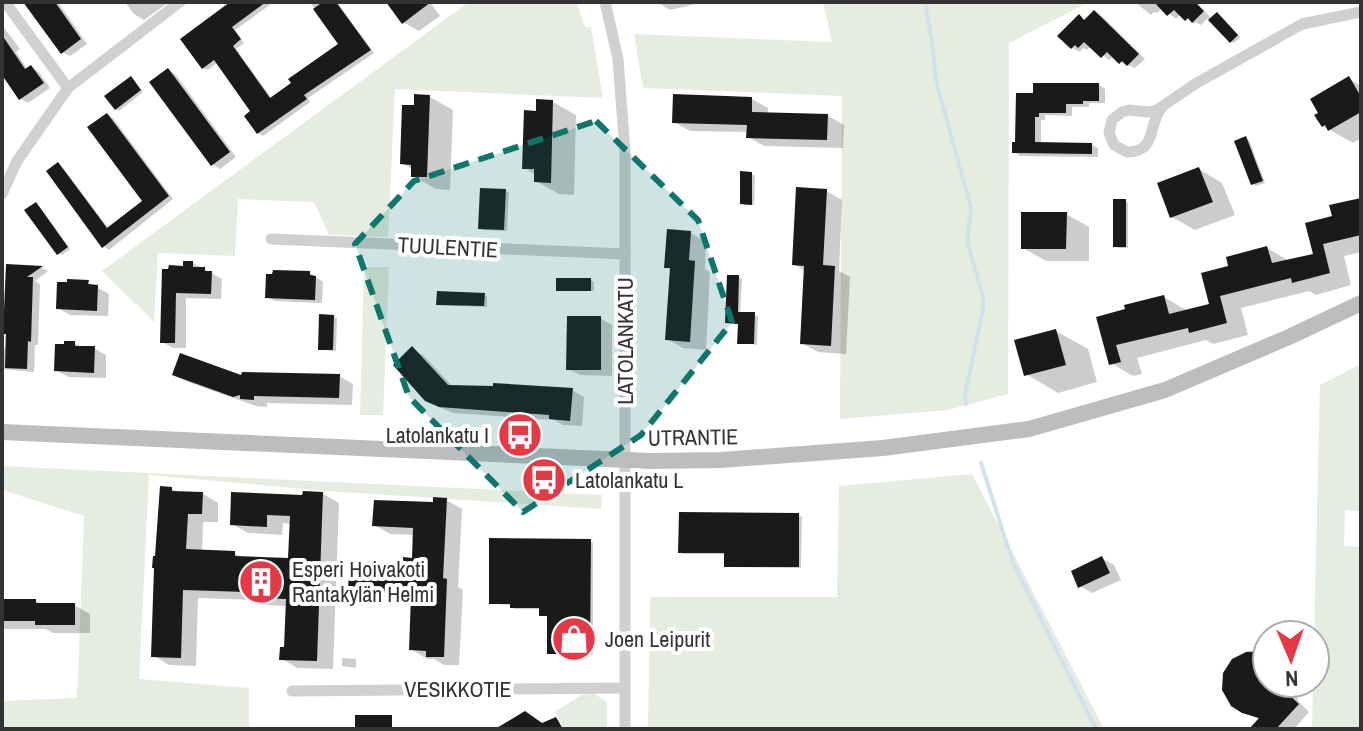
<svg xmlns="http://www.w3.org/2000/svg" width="1363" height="731" viewBox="0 0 1363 731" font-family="'Archivo Narrow',sans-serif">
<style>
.green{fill:#e6ecdf}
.shadow{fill:#0003}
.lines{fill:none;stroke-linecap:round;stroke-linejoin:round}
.stream{stroke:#cfe2ee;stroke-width:4}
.building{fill:#1a1a1a}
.street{stroke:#d0d0d0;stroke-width:11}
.secondary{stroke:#bdbdbd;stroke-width:16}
.marked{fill:#0f766e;fill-opacity:0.2;stroke:#0f766e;stroke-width:6;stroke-dasharray:16 10;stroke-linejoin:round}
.labels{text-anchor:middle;stroke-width:8;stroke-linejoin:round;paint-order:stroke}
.street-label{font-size:22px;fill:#333;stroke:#fff}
.poi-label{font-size:22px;fill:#333;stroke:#fff;text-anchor:start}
</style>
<rect width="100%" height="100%" fill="#fff"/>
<g class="green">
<path d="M469,2H576L585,27H591L603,98L395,89L388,237L329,235L314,202L238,199L235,256L158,253L154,322L102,271Z"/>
<path d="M823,2H1089L1009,43L1008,394L948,410L840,419L842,96L643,88L634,34L832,42Z"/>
<path d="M364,267H389L383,415H360Z"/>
<path d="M1361,364V511L1345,510L1344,546L1361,547V729H1312L1313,683H1315L1314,635L1320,385Z"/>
<path d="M2,466L602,495L601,509L327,491L149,475L139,679L249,688V727L246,729H2V701L76,698L78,679L84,516L2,490Z"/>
<path d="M972,474L1104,729H648L650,597H837L839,486Z"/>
<path d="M593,693L607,702V729H564L555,712L582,695Z"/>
</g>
<g class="shadow">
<path d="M26,2H58L87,44L70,56L62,52Z"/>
<path d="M125,2H169L144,20L134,14Z"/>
<path d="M232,2H274L235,30L244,43L236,49L272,99L341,45L310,2H337L374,53L308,98L310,102L263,136L258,133L253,112L218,62L208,70L203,68Z"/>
<path d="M388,2H430L440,16L419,31L403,22Z"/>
<path d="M657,2H705L670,10Z"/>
<path d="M1135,2H1196L1212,19L1220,16L1240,37L1234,43L1231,41L1208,18L1201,25L1195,22L1194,24L1181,14L1176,19L1162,8L1157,13L1154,12L1151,15Z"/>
<path d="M1094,12L1102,16L1145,59L1135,68L1120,62L1114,56L1109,60L1091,46L1087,50L1083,48L1080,52L1072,48L1079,17L1086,21Z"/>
<path d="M2,25L20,49L16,52L28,70L31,68L39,72L50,88L28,103L21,99L2,72Z"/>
<path d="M168,70L176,75L236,157L220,169L212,164Z"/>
<path d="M1349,79L1361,86V138L1353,143L1323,126Z"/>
<path d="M134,80L143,92L119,111L116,109Z"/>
<path d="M1099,85L1105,89V103H1089V107H1072V116L1045,115V120H1041V144L1092,145L1098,148V157L1020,156L1014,152L1017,144L1018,95Z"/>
<path d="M430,97L453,110L450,190L436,189L413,176V170L402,163L416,107Z"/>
<path d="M752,99L768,108V114L828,116L844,125L843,148L764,146L748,137V132L690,131L674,122Z"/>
<path d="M553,102L576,115L574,195L559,194L536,181V175L524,168L538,113Z"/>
<path d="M107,115L113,118L173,199L109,250L104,246L58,165L63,168L109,229L145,202Z"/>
<path d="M1246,139L1249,140L1265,183L1256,186L1253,184Z"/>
<path d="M1199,169L1222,183L1235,215L1195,230L1172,217Z"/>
<path d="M752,174L755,176L754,205H745L742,203Z"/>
<path d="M506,191L509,192L507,231L483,230L480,228Z"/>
<path d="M826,191L842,200L839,271L850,277L846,354L818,352L802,343L805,271L794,264Z"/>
<path d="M1361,200V252L1344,256L1351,285L1316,295L1309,291L1241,308L1248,335L1213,344L1206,340L1137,358L1142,374L1133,376L1111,363L1099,319L1164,297L1186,310L1212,305L1231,267L1267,248L1289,261L1316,255L1334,218Z"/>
<path d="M1125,201L1128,203V248H1118L1115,246Z"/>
<path d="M39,206L70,249L62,255L58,253Z"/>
<path d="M1066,214L1089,227V261H1046L1023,248Z"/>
<path d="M691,233L706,242L705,269L710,272L706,350L683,348L667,339L671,270L666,267Z"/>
<path d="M193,263L222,279L221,299L186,298V348H173L162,342L164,271L185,268Z"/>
<path d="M8,266L42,268L48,271L35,281L40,284L38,345H35L34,372L2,369V348H5Z"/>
<path d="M310,273L323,282L322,303L275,301L267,297Z"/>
<path d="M738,277L742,279L740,314L758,316L757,345L739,342L740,324L727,322Z"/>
<path d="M591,280L594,282V291H561L558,290Z"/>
<path d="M88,282L109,294L108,316L70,315L58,308Z"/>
<path d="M484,295L487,296V307L441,305L438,304Z"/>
<path d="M334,317L337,318L336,351L323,350L320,349Z"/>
<path d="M600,318L612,325V376L580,375L568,369Z"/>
<path d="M1056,331L1088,349L1097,382L1058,393L1026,374Z"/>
<path d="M75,343L83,348H94L106,355V378L68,377L56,370L66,346Z"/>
<path d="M412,349L424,356L453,387L572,390L584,397L582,426L563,425L554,420L453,413L439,407Z"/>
<path d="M174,375L242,377L339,376L353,384L352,405L267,403V407L256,406L188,382Z"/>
<path d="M172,489L180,493L203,494L218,503V522H203L202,551L234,553L245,559L290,560L291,524L283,523L282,535L248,533L232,524L304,497L323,494L339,503L333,669L297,668L281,658L286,649L288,606L264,605L255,600L198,598L196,666L169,665L153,655Z"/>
<path d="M446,500L462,509L458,587L463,590L459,665H444L434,659H427L411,649L413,602L365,600L350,591L404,568L413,560L415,535L390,534L374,525Z"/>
<path d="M798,515L802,517L801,568L729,567L726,565V554H683L680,552Z"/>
<path d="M590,541L593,543V655L552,654L549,652V617L541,615V609H515L512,607V605L494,604L491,603Z"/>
<path d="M1102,558L1114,565L1121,580L1092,593L1080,586Z"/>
<path d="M2,601H36L43,605H74L90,614V633H53L46,629H2Z"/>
<path d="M1267,655V683H1297L1298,701L1309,712L1294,729H1251L1260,720L1232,705Z"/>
<path d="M342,658L356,659V668L342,666Z"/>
</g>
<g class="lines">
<g class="stream">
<path d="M925,2L932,42L936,81L971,208L967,241L983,297V309L965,395L966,404"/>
<path d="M981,463L1013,563L1096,729"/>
</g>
</g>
<g class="building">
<path d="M23,2H55L81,39L61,54Z"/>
<path d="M230,2H266L232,27L241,39L233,46L270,98L291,83L288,79L338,44L313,9L323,2H336L371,50L304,95L307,99L257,134L244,116L250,111L214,60L202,69L180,39Z"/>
<path d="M386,2H431L402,24Z"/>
<path d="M1154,2H1195L1204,11L1192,23L1188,18L1185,21L1174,10L1167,16Z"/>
<path d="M1094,10L1139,54L1127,66L1122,61L1119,64L1107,52L1101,58L1084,42L1078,48L1075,45L1071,49L1057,36L1079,14L1084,20Z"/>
<path d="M1217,12L1238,35L1230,43L1208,20Z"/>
<path d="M2,35L25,69L31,65L44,83L19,100L2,75Z"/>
<path d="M168,68L230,152L211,166L149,82Z"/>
<path d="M131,76L141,90L115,110L104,96Z"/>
<path d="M1349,76L1361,97V112L1328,131L1325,125L1322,127L1314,115L1318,113L1310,99Z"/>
<path d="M1033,83H1099V101H1083V104H1066V113H1039V117H1035V142L1092,143V154L1012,153V142H1015L1016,93H1033Z"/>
<path d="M414,94L430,95L427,177H411V165L400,164L402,105H414Z"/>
<path d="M673,94L752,97V112L828,114L827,140L746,138L747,125L672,123Z"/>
<path d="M536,99L553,100L551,183L534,182V169H522L524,110L536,111Z"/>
<path d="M107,113L169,196L102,248L46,171L58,162L107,228L142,201L87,127Z"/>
<path d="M1246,136L1263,181L1251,185L1234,141Z"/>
<path d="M1199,167L1213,202L1170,218L1157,183Z"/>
<path d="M740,171L752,172V205L740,204Z"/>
<path d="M796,187L827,189L823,265L835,266L831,346L800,344L804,266L792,265Z"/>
<path d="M480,188L506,189L504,230L478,229Z"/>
<path d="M1361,198V235L1323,244L1330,273L1292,283L1291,278L1220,296L1227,323L1189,333L1188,328L1116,345L1121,362L1109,365L1096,317L1125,309L1124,305L1164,295L1169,314L1209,304L1201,273L1228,266L1226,257L1267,246L1272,263L1313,254L1305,223L1332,216L1329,205Z"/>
<rect x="1113" y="199" width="13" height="48"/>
<path d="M36,202L68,247L57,255L24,210Z"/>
<path d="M1021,212H1067L1066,249H1021Z"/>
<path d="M667,229L691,231L689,260L695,261L690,342L665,340L670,268H664Z"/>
<path d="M183,261H193V267H205V271H212L211,294L176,293L175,343H160L162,269H168L169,265L183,266Z"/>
<path d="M6,264L43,266L27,277H33L31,342L28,341L27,369L5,368L6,334H3Z"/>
<path d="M273,270L310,271V275L316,276L315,300L265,298L266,274H272Z"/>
<path d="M727,275H739L738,312H755L754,344H737L738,324L725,323Z"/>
<rect x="556" y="278" width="35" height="13"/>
<path d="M67,279L89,280L88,284L98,285L97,311L56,309L57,282H67Z"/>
<path d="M437,291L485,293L484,306L436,305Z"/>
<path d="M319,314L334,315L333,350H318Z"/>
<path d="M567,316H601V370H566Z"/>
<path d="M1056,329L1066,365L1024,376L1014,340Z"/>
<path d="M64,341H75V346H95L94,373L54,371L55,344H64Z"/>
<path d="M412,346L448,385L493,386V383L573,388L570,421L549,419V415L439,407L425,401L393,365Z"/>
<path d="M180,353L241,375L242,372L340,374L339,398L254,396V400L240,399V395L233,397L172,375Z"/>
<path d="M160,486L172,487V491L203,492L202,514H188L186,549L235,551V556L288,558L290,516L267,515V527L230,525L231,492L302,495L303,491L323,492L317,661L279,660L280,647H284L286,599L246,597V592L183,590L181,658L151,657L154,568H152L153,556H155Z"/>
<path d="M433,497L447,498L443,578L447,579L444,657H426V651L409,650L411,595L348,592L349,564L403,566V557L412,558L413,528L372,526L374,500L433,502Z"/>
<path d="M679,512L799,513V567H724V553H678Z"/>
<path d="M489,538L591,539L590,654H547V616H539V608H510V604H489Z"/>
<path d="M1102,556L1110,573L1078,588L1071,571Z"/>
<path d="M2,599H36V603H75V625H35V621H2Z"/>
<path d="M1262,651L1267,653V683H1287V693L1299,704L1276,729H1249L1259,718L1242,713L1231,706L1222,690L1223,673L1232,659L1246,652Z"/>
<path d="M525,711L542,723L556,717L563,729H495Z"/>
<rect x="355" y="715" width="37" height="14"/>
</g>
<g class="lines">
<g class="street">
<path d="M5,2L68,88"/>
<path d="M605,2L618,59L625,152V729"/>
<path d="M1162,107C1147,125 1158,152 1127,152L1114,145L1109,133L1112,120L1122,112L1129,110L1148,112L1157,110L1195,84L1302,24L1361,12"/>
<path d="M2,194L17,161L68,88L180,2"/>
<path d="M271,239L625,254"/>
<path d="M292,691L625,688"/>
</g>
<path class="secondary" d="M2,432L650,461L721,460L883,448L1029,429L1165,390L1289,337L1361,303"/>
</g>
<path class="marked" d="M596,121L698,220L732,322L641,435L523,512L409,397L355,244L414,181Z"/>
<defs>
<g id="bus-disc" transform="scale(2.3)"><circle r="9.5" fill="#e63946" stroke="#fff"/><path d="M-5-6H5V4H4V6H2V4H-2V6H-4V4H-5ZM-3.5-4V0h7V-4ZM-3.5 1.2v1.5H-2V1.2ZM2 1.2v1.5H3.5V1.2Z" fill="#fff"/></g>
<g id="building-disc" transform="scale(2.3)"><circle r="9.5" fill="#e63946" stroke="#fff"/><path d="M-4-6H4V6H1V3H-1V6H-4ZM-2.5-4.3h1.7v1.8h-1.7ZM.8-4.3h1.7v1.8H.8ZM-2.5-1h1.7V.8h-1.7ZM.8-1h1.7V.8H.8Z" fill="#fff"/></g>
<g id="shop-disc" transform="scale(2.3)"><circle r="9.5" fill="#e63946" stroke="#fff"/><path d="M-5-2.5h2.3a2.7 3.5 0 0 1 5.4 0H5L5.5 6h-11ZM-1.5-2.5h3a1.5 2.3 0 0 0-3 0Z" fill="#fff"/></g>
</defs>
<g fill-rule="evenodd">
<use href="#bus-disc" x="520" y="435"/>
<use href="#bus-disc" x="544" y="480"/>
<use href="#building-disc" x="261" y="582"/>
<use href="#shop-disc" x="574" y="639"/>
</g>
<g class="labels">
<g class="street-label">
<text transform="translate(448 247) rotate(3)" y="8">TUULENTIE</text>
<text transform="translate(625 341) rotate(-90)" y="8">LATOLANKATU</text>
<text transform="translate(693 437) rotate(-1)" y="8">UTRANTIE</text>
<text x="458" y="697">VESIKKOTIE</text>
</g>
<g class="poi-label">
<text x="489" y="443" text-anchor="end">Latolankatu I</text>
<text x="575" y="488">Latolankatu L</text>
<text x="292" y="577">Esperi Hoivakoti<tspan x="292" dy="25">Rantakylän Helmi</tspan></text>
<text x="605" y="647">Joen Leipurit</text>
</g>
</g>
<rect width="1363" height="731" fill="none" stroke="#333333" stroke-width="8"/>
<g transform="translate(1291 659) rotate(178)"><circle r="38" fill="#ffffff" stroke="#adadad" stroke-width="2"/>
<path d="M0-6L14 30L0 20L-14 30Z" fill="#e63946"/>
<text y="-12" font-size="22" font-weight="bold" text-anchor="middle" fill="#333333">N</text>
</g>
</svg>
